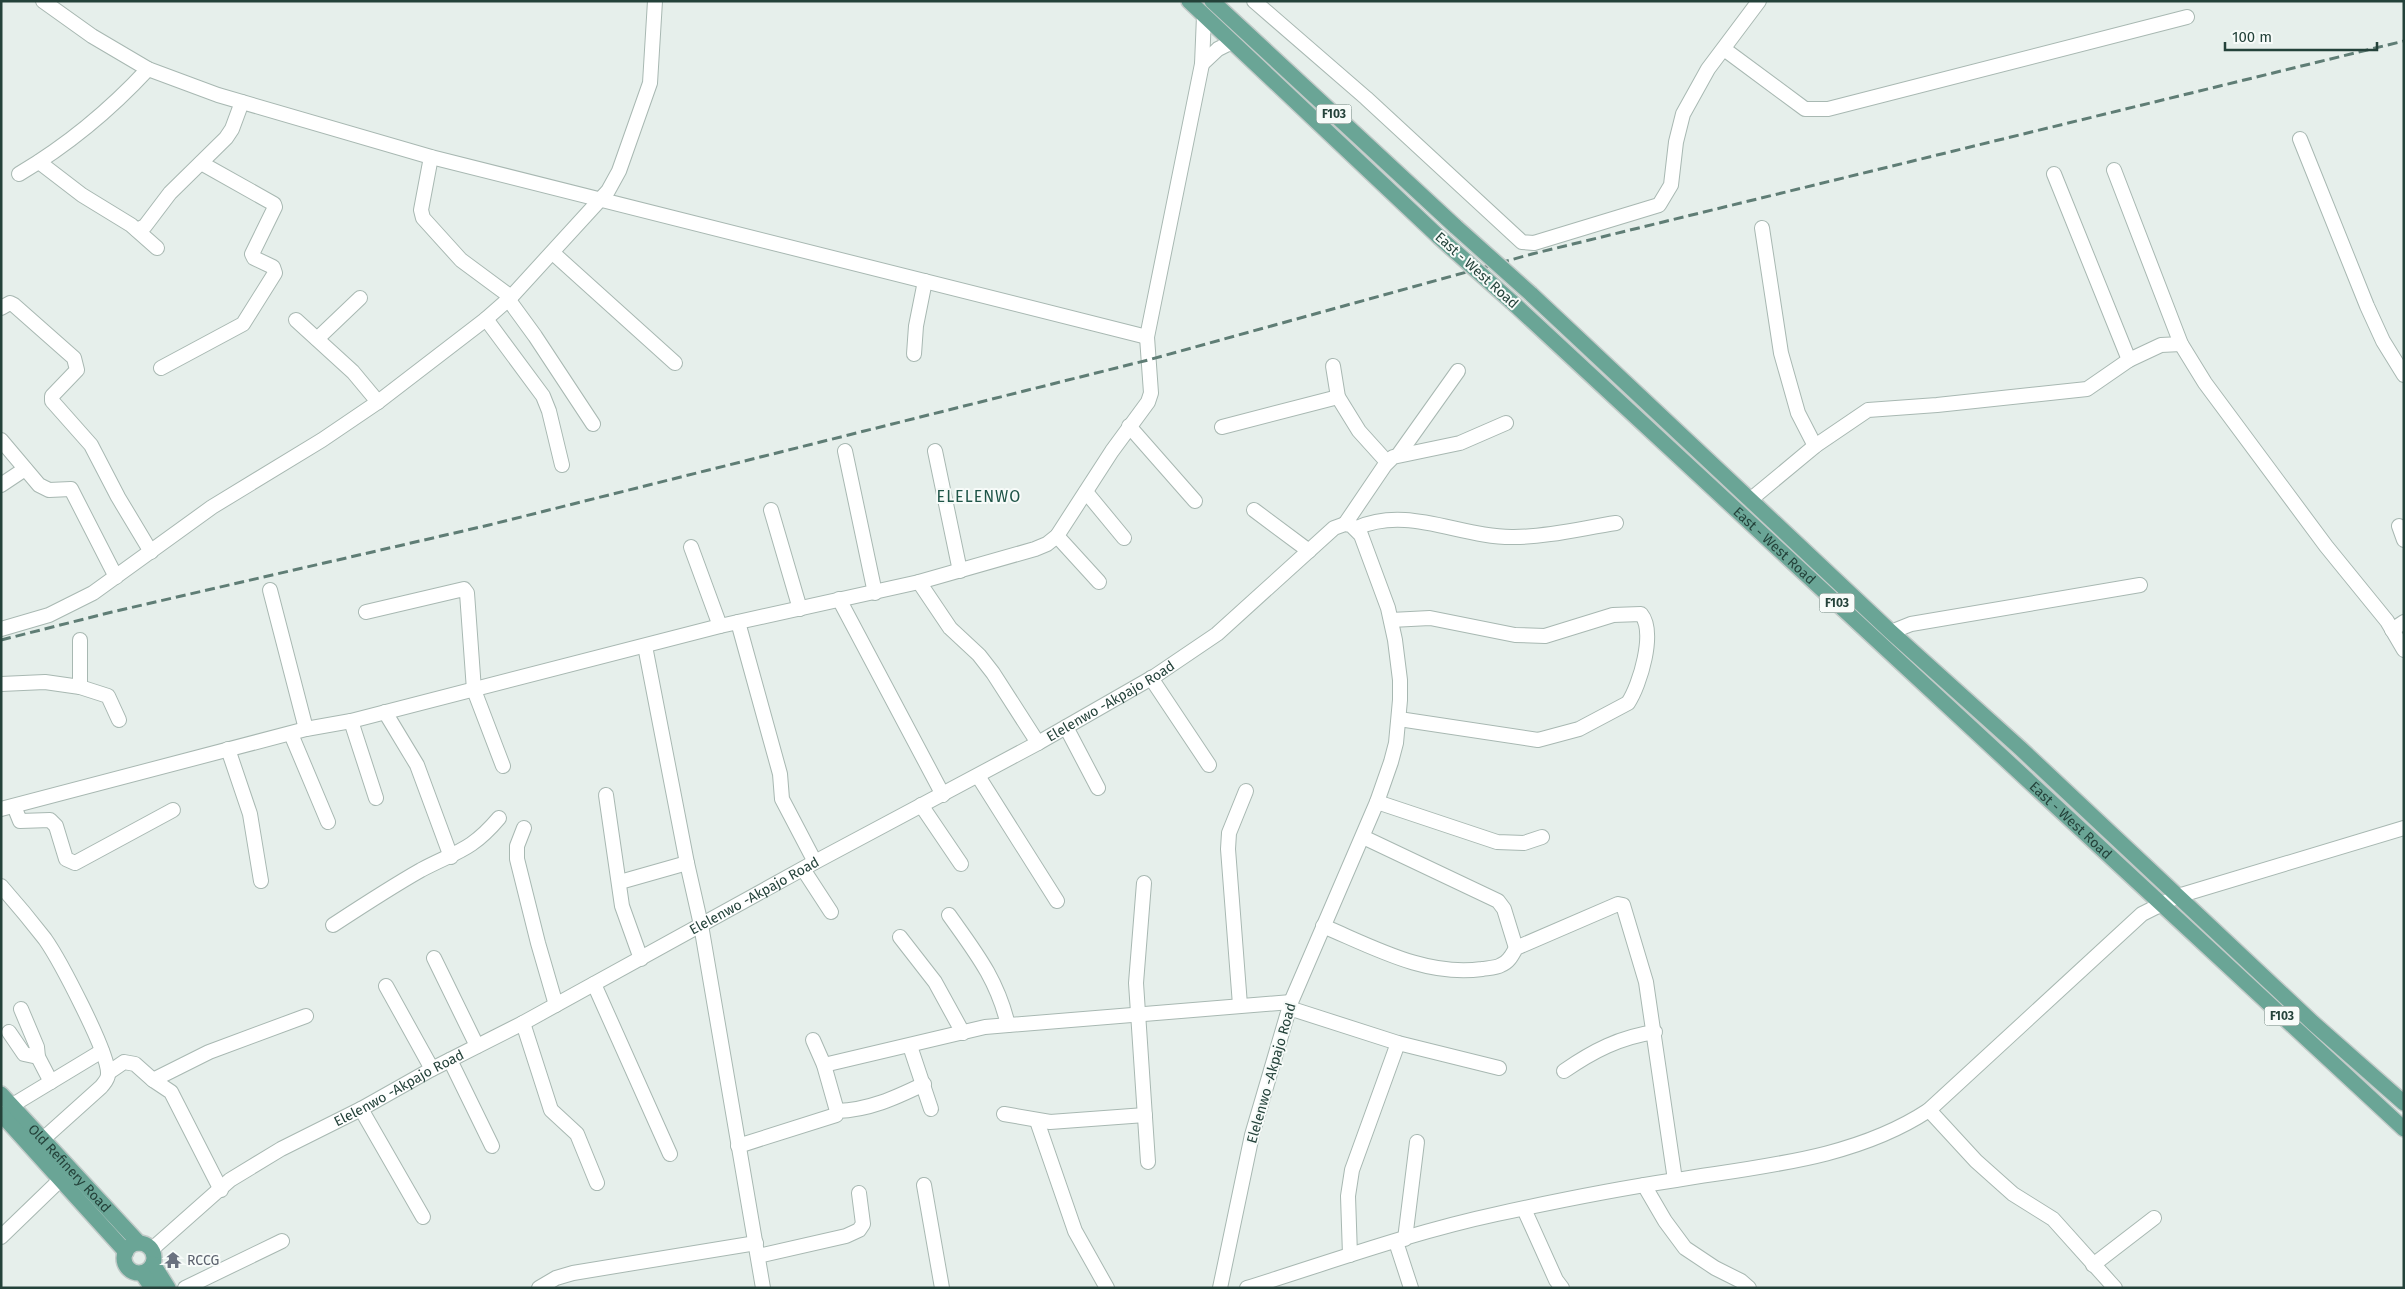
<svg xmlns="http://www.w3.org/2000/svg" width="2405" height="1289" viewBox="0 0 2405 1289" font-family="'Fira Sans',sans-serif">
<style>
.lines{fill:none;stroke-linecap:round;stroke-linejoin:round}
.minor-casing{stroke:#a8b8b2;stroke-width:16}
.major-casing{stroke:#c2cac8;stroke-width:18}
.minor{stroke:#fff;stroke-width:14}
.major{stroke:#6aa596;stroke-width:15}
.rail{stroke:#5f7d75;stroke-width:3;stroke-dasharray:10 5;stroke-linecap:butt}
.major-bridge-casing{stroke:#c2cac8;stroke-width:18;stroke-linecap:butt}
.major-bridge{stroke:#6aa596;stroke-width:15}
.labels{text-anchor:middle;stroke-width:4;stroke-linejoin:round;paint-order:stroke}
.shield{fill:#f7fbf9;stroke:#637a73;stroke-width:1}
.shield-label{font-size:12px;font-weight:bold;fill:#24423a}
.street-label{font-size:14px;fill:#24423a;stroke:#f7fbf9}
.worship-label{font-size:14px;fill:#5b616d;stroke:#f7fbf9;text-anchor:start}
.quarter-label{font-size:16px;letter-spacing:1px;fill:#1f5548;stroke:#f7fbf9}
</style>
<rect width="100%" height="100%" fill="#e6efeb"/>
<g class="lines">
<g class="minor-casing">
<g id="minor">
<path d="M43,1L92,36L148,69L218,95L431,157L1147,337"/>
<path d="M1254,1L1366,98L1522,242L1534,243L1659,205L1671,185L1676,142L1683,114L1708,69L1759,1"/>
<path d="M1724,49L1805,109H1828L2187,17"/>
<path d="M1202,64L1218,49L1232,42"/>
<path d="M2300,139L2367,306L2383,341L2404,375"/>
<path d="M431,157L421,210L423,218L461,260L511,297"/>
<path d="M39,162L82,195L131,225L157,248"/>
<path d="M2114,170L2181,344L2205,383L2326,546L2387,621L2404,650"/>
<path d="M19,174C68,145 110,110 148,69"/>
<path d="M2054,174L2129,360"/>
<path d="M1762,228L1781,353L1798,413L1815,446"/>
<path d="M137,230L145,226L170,193L226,138L232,129L242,102"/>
<path d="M553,253L675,363"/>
<path d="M508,299L535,336L593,424"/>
<path d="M1,308L10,303L14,305L74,358L77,370L52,396V401L91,445L118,497L151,552"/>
<path d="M486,319L543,396L549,411L562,465"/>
<path d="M296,320L353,372L378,402"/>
<path d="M317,339L360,298"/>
<path d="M914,354L916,326L925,281"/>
<path d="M1333,366L1338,397L1359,431L1387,462"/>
<path d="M161,368L243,324L275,273L273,267L254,258L252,254L275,207L274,204L201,163"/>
<path d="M1129,426L1195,501"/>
<path d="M1222,427L1338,397"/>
<path d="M1,440L39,485L49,490L71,489L116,577"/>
<path d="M845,451L875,593"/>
<path d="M935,451L960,571"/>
<path d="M1399,454L1458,371"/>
<path d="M1,485L25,469"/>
<path d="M1086,492L1124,538"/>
<path d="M1750,500L1815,446L1868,410L1937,405L2087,389L2129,360L2161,345L2181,344"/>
<path d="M771,510L800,609"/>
<path d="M1254,510L1309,551"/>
<path d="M1345,524L1385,465L1393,457L1460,443L1506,423"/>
<path d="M2399,526L2404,540"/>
<path d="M1357,528C1408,505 1461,538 1514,537C1547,537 1583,528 1616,523"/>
<path d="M1057,536L1099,582"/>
<path d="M691,547L720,626"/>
<path d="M919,582L950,628L979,655L993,673L1038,743"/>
<path d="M270,590L306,729"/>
<path d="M839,599L943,795"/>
<path d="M366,612L464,589L467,593L474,690L503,766"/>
<path d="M1391,620L1430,618L1515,635L1545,636L1613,615L1641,614C1656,632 1640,685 1628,703L1579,729L1538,740L1399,719"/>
<path d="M738,622L780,774L782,799L815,862"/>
<path d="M1,629L49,615L93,593L212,507L322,440L378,402L486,319L511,297L608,191L619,171L650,83L655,1"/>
<path d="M2392,630L2404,622"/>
<path d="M1891,632L1911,624L2140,585"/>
<path d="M645,646L687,863L701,925L763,1288"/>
<path d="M1151,678L1209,765"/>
<path d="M1,684L45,682L80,687V640"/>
<path d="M80,687L108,696L119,720"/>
<path d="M385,712L417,765L451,857"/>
<path d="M351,721L376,798"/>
<path d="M1066,727L1098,788"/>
<path d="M291,734L328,822"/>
<path d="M228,749L250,814L261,881"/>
<path d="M978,776L1057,901"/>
<path d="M606,795L622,906L641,959"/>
<path d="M1377,802L1497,842L1524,843L1542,837"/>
<path d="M921,805L961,864"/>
<path d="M14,806L20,821L50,820L56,826L66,859L75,863L173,810"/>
<path d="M1,809L306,729L351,721L720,626L919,582L1035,549L1047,544L1057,536L1112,451L1148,402L1151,393L1147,337L1202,64L1204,16"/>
<path d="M524,828L517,846V859L538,943L556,1005"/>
<path d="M1363,837L1498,901L1504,909L1516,948"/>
<path d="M803,869L831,912"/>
<path d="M620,882L687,863"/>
<path d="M1144,883L1136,983L1148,1162"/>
<path d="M1,886C16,903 31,921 45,939C59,959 109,1053 108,1074C108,1080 104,1083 101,1087L42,1140"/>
<path d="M949,915C976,953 997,979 1008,1025"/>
<path d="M333,925C362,906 391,887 421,870C457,851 471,851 499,818"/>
<path d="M1323,926C1373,947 1426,977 1482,969C1488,968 1496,968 1501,965C1509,962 1512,955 1516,948L1618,904L1623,905L1646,982L1675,1180"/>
<path d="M900,937L935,982L963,1033"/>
<path d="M434,958L477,1046"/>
<path d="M594,984L670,1154"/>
<path d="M386,986L432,1069"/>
<path d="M1240,1005L1228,849L1229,833L1246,791"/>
<path d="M1289,1008L1398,1043L1499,1068"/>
<path d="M21,1009L37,1047L38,1057L51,1082"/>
<path d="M523,1023L551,1110L577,1134L597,1183"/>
<path d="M9,1032L24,1054L38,1057"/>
<path d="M813,1040L824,1065L837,1111"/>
<path d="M910,1046L931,1109"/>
<path d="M450,1060L492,1146"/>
<path d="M824,1065L985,1027L1291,1002"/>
<path d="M1564,1071C1593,1051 1620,1037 1655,1032"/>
<path d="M108,1073L124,1062L135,1064L153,1080L171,1092L221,1190"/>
<path d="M153,1080L209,1052L306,1016"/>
<path d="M11,1106L102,1051"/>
<path d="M361,1109L423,1217"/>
<path d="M1929,1110L1976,1161L2013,1194L2053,1219L2115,1288"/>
<path d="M1004,1114L1050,1122L1145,1115"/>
<path d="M1037,1121L1075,1231L1107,1288"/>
<path d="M738,1146L836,1115L837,1111C869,1110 895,1098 924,1084"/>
<path d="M924,1185L942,1288"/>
<path d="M1644,1185L1665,1221L1685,1248L1715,1268L1741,1281L1749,1288"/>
<path d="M1524,1209L1556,1280L1562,1288"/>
<path d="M1,1237L60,1180"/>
<path d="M1405,1239L1417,1142"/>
<path d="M1396,1242L1411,1288"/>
<path id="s1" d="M151,1250L230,1180L281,1149L361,1109L432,1069L523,1023L815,862L1038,743L1155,676L1217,634L1334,528L1345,524L1351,525L1361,535L1388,608L1395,640L1400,680V700L1396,743L1391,762L1377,802L1291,1002L1252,1135L1220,1288"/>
<path d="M1350,1255L1348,1196L1352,1170L1398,1043"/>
<path d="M758,1256L846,1236L859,1230L863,1224L859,1193"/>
<path d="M2093,1265L2154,1218"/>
<path d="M185,1288L282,1241"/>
<path d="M539,1288L556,1278L573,1273L756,1243"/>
<path d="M1247,1288C1330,1262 1413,1232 1497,1214C1556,1201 1616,1189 1676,1180C1762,1166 1855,1159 1929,1110L2142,914L2178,896L2404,828"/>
</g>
</g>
<g class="major-casing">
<g id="major">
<path d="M1189,1L1439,237"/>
<path d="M1212,1L1456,227"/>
<path d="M1531,294L1891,632L2020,748L2313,1023L2404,1103"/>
<path id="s2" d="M1512,302L2404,1129"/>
<path id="s3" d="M1,1094L139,1243"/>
<path d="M1,1114L126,1252"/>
<circle cx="139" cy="1258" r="15"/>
<path d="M153,1264L168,1288"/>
<path d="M142,1273L152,1288"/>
</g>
</g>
<use href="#minor" class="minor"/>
<use href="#major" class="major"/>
<path class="rail" d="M1,640L112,612L489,525L1148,360L1532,254L2404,41"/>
<g class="major-bridge-casing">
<g id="major-bridge">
<path d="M1456,227L1531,294"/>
<path d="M1439,237L1512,302"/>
</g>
</g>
<use href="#major-bridge" class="major-bridge"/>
</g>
<defs>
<g id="temple-bare" transform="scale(1.35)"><path d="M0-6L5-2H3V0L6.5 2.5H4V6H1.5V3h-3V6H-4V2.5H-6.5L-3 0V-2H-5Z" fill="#6b7280" stroke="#f7fbf9" stroke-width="2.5" paint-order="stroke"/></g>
</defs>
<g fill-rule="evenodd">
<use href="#temple-bare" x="173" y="1260"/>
</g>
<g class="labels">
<g class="shield">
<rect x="1316.5" y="104.5" width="35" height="19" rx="4"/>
<rect x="1819.5" y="593.5" width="35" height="19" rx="4"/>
<rect x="2264.5" y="1006.5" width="35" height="19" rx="4"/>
</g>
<g class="shield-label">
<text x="1334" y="118">F103</text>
<text x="1837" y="607">F103</text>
<text x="2282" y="1020">F103</text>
</g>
<g class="street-label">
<text transform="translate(1477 270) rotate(42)" y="5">East - West Road</text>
<text dy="5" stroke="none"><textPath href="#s2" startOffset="358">East - West Road</textPath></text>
<text dy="5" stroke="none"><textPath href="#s1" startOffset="1108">Elelenwo -Akpajo Road</textPath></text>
<text dy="5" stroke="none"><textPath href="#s2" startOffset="762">East - West Road</textPath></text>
<text dy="5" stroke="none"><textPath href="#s1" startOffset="702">Elelenwo -Akpajo Road</textPath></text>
<text transform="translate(1271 1073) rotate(-74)" y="5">Elelenwo -Akpajo Road</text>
<text dy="5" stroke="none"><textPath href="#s1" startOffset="298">Elelenwo -Akpajo Road</textPath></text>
<text dy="5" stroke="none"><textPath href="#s3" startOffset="101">Old Refinery Road</textPath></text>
</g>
<g class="worship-label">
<text x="187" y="1265">RCCG</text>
</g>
<g class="quarter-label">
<text x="979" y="502">ELELENWO</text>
</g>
</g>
<rect width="2405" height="1289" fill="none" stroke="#24423a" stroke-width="5"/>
<path d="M2225 42v8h152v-8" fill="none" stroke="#24423a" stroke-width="2.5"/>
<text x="2232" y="42" font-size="15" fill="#24423a" stroke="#f7fbf9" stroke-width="4" paint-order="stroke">100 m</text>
</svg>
